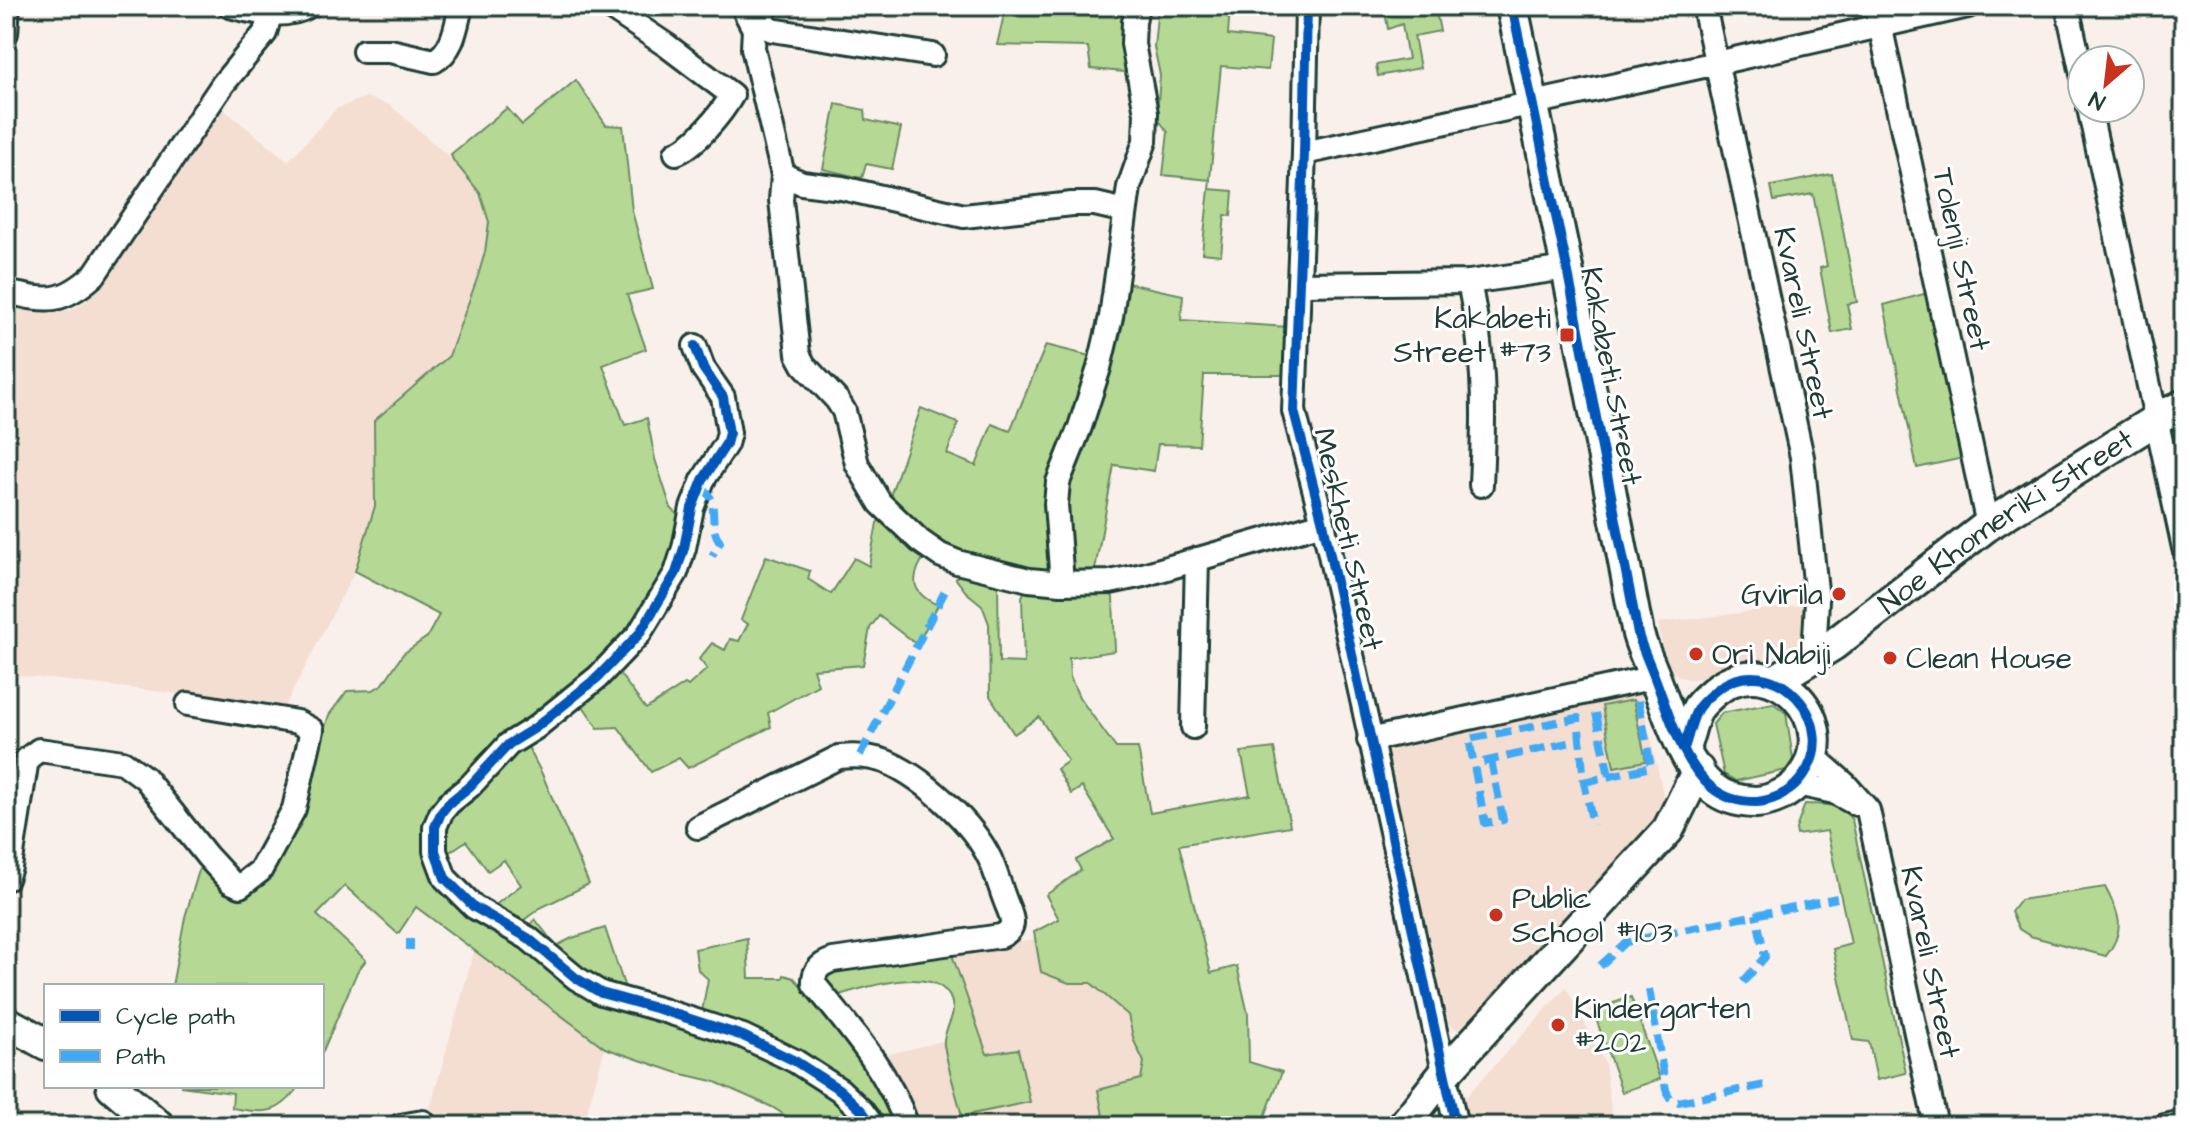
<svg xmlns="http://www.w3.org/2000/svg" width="2190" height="1132" viewBox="0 0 2190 1132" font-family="'Architects Daughter',sans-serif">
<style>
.built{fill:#f4ded2}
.green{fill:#b5d994;stroke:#6a8b64;stroke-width:2}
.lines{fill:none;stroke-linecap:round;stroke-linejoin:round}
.street-casing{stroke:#1f3d34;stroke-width:28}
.secondary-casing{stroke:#1f3d34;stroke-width:36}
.street{stroke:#fff;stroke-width:22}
.secondary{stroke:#fff;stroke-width:30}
.quiet{stroke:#3fa9f5;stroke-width:8;stroke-dasharray:16 8;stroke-linecap:butt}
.cycleway-casing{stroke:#fff;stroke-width:15}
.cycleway{stroke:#0057b8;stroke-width:10}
.poi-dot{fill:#c8321e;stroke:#fff;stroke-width:3}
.labels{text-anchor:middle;stroke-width:6;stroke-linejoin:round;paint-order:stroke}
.street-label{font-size:30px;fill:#1f3d34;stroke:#fff}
.poi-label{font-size:30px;fill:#1f3d34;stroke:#fff;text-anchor:start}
</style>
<rect width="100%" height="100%" fill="#faf0eb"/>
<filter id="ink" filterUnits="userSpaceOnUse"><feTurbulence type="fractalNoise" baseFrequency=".0125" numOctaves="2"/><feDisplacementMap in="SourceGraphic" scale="16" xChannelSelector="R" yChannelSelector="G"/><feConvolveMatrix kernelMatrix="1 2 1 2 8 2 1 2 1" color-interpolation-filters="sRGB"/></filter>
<g filter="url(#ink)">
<g class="built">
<path d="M366,97L390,105L453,160L480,192L489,222L485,252L449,356L374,421L375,506L355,571L285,706L6,674V305L71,310L86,301L217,104L288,161L336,109Z"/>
<path d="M1802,605L1801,647L1799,651L1773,666L1705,678L1688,679L1678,676L1671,670L1664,655L1658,623Z"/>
<path d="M1641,694L1666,806L1467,1029L1458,1030L1449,1024L1386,747Z"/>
<path d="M1036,939L1042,972L1069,983H1091L1128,1015L1134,1041L1144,1062L1141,1080L1098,1091L1105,1126H915L880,1056L943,1041L962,1116L987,1054L950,949Z"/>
<path d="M474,951L605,1048L583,1126H425Z"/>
<path d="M1566,987L1605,1063L1613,1125L1633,1122V1126H1465L1462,1101Z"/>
</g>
<g class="green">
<path d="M1006,6H1130L1128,76L1125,72L1091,69L1088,47L997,45Z"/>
<path d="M1158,6H1230L1228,35L1271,40L1268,70L1221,66L1209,189L1233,191L1231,216L1225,215L1221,255L1202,253L1210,180L1163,175L1168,132L1157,118L1160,75L1154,47Z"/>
<path d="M1384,6H1435L1440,31L1414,36L1420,68L1378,76L1376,65L1408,59L1402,24L1388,29Z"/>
<path d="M576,80L606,125L623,126L632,211L653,289L627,295L646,349L603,365L625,425L647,418L655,459L671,508L678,515L682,525L657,596L603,666L473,772L430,853L581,989L701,1028L809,1075L863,1126H802L772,1107L713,1081L678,1073L605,1048L416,907L398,934L345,886L317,915L366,960L357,972L322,1053V986H172L185,917L200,867L216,885L235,894L298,813L329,715L347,691L373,690L383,684L403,654L427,637L439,615L355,571L375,506L374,421L449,356L478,276L485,252L489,222L480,193L453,160L451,154L507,108L522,125Z"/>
<path d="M836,104L865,110L866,120L901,128L892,169L866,164L862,178L823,169Z"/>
<path d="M1832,174L1857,302L1847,304L1852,329L1832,333L1820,268L1827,266L1813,194L1774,201L1771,186Z"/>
<path d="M1127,283L1183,295L1181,320L1289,327V375H1204L1199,445L1158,444L1154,471L1114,465L1094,575C1083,574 1076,573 1069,566L1066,516L1069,480L1109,371Z"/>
<path d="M1931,292L1963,458L1917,468L1884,305Z"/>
<path d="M1046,345L1094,357L1048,503L1047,542L1051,561L1048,570L1040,575L933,544L889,499L921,408L958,423L947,454L976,466L992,424L1010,431Z"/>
<path d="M884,512L927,552C911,576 908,592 938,605L917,645L879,616L870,628L863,665L813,669L818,685L768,713L771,727L688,768L679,758L651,772L618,727L598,728L581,703L616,669L646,709L685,684L688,686L707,669L699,659L712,643L725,650L730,639L739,641L748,624L741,620L766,556L810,571L808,579L831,594L854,558L869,566L877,523Z"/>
<path d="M959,571L998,581L999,662L1024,663L1022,597L1025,590L1110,593L1113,597L1115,651L1069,658L1070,677L1079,697L1116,748H1138L1150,813L1250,795L1241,752L1274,748L1290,826L1179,845L1211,973L1237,966L1248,1014L1249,1062L1282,1072L1264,1119L1271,1126H1105L1098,1090L1141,1079L1144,1062L1134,1041L1128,1015L1091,983H1069L1041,972L1034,932L1059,919L1046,895L1081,870L1076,860L1114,839L1082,787L1071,794L1057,769L1068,761L1039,717L1014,734L990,696L989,624L982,605L966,592L956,579Z"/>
<path d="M1633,700L1646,761L1614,767L1602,706Z"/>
<path d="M1773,703L1786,713L1793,759L1786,770L1736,781L1724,774L1713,724L1722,713Z"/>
<path d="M527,745L542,774L589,884L540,908L517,925L489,910L521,885L504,860L488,871L466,841L445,855L440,825L487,778Z"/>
<path d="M1805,804C1826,805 1839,802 1852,820L1906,1073L1877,1080L1869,1042L1853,1040L1833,949L1851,944L1827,831L1797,835L1796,829Z"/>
<path d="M2105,887C2119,914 2127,929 2106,956L2030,936L2019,929L2011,912L2020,900Z"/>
<path d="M535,919L556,946L572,938L605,928L627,994L601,987L525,931Z"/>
<path d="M747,938L749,978H783L784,975L794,978L861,1054L901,1126H880L867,1107L701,1017L708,979L698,970L695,949Z"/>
<path d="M950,949L987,1054L1018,1049L1030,1102L962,1116C956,1093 948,1068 944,1045C942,1033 953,1021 953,1009C949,959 865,987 836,996L824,988V972Z"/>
<path d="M1631,997L1660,1079L1622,1092L1593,1010Z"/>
<path d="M180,1086H300C277,1116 267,1113 232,1108L233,1093Z"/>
</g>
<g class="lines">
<g class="street-casing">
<g id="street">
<path d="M230,6C254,13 287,19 309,6"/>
<path d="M608,6L666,45L732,95C722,113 695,146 676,153"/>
<path d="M742,6L754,29"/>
<path d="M767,6L760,23L754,29L753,48L783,175L781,200L798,354L804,365L837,400L844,411L857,464L880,503L920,541L940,555L957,562L1029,580L1062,583L1110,582L1143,575L1323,523"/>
<path d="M1307,6L1304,153L1294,411L1323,523L1456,1126"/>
<path d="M1704,6L1802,457L1817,600L1814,656"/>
<path d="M1876,6L1988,525"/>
<path d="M2067,6L2082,74"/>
<path d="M760,23L772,30L933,55"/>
<path d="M6,33L8,6"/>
<path d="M364,51H390L434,61C454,50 456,26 461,6"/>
<path d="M2089,108L2184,548"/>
<path d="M1304,153L1717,63L1968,6"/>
<path d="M783,175L802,183L842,188L964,216L1072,204H1095L1125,211"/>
<path d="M1469,282C1473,302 1477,323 1479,343C1485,390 1483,438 1481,485"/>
<path d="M1299,284L1469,282L1567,268"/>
<path d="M6,292C47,301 61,305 94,275L223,84L265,33L268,22L264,13"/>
<path d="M695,346L703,368L723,397L729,433L726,444L703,480L692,508L684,548L676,573L639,634L598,677L535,728L509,744L470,786L449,803L441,813L435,827V851L445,878L474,907L528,938L576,978L601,993L662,1010L743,1036L795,1061L840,1090L862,1111L873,1126"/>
<path d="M1062,583L1056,504L1058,482L1080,427L1099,368L1111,317L1129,187L1145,141L1146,113L1133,44L1134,22L1137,6"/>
<path d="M1193,727L1197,559"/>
<path d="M1369,740L1655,677"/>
<path d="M1813,756L1845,784L1868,810L1936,1126"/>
<path d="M1797,784L1834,792L1856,804"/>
<path d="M698,827L839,757C856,755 871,756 887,762C924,778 973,823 990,859C996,872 1000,887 1005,900C1011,916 1019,927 1001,936L833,960C821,964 813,970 814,984C850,1028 889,1072 907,1126"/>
<path d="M6,879L10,867L27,759L39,750L123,762L145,778L207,856L231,882L240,886L260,871L294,809L312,730L297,722L188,704"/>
<path d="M400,1126L423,1122"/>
<path d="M2165,1126L2184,1122"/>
</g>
</g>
<g class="secondary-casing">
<g id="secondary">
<path d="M1512,6L1567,268L1638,634C1642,648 1648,660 1653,673C1667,708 1682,763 1711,787C1724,798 1740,802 1756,802C1772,801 1789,793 1799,781C1848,725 1772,644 1715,691C1709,696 1703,701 1698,708C1691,720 1689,735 1684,748"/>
<path id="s1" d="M1774,681L1833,645L1988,525L2157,419L2184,405"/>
<path d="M6,1022L46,1044"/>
<path d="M112,1086L159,1126"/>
<path d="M1403,1126L1444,1074L1668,830L1698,770"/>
</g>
</g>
<use href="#street" class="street"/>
<use href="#secondary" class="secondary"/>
<g class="quiet">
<path d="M701,487C722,500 706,523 720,542L712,556"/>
<path d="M1596,713L1609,776"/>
<path d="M860,755L945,591"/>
<path d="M1491,760L1503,820L1485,823L1469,739L1578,718L1584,782L1593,825"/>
<path d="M1483,762L1580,740"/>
<path d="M1584,782L1651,767L1638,698"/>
<path d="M410,939V950"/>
<path d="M1600,966L1626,942L1837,898"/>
<path d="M1743,982L1765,957L1756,914"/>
<path d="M1649,989L1666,1090L1670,1098L1678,1102L1765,1085"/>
</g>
<g class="cycleway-casing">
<g id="cycleway">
<path d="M1307,6L1304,153L1294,411L1323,523L1456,1126"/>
<path d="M1512,6L1567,268L1638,634C1642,648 1648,660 1653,673C1667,708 1682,763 1711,787C1724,798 1740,802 1756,802C1772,801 1789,793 1799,781C1848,725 1772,644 1715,691C1709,696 1703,701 1698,708C1691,720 1689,735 1684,748"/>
<path d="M695,346L703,368L723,397L729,433L726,444L703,480L692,508L684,548L676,573L639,634L598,677L535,728L509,744L470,786L449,803L441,813L435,827V851L445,878L474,907L528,938L576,978L601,993L662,1010L743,1036L795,1061L840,1090L862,1111L873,1126"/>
</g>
</g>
<use href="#cycleway" class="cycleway"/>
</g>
</g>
<g class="poi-dot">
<rect x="1559" y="327" width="16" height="16" rx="4"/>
<circle cx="1839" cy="594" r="8"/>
<circle cx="1696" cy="654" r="8"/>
<circle cx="1890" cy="658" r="8"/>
<circle cx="1496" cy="915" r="8"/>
<circle cx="1558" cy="1025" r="8"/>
</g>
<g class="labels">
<g class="street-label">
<text transform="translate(1962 259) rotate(78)" y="10">Tolenji Street</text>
<text transform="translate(1804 323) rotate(78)" y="10">Kvareli Street</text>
<text transform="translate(1612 376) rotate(79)" y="10">Kakabeti Street</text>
<text dy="10" stroke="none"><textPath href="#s1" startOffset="282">Noe Khomeriki Street</textPath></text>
<text transform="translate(1349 539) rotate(77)" y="10">Meskheti Street</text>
<text transform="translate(1931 962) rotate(78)" y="10">Kvareli Street</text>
</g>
<g class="poi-label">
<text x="1551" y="328" text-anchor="end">Kakabeti<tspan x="1551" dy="34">Street #73</tspan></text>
<text x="1823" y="604" text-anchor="end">Gvirila</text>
<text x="1712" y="664">Ori Nabiji</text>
<text x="1906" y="668">Clean House</text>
<text x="1512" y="908">Public<tspan x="1512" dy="34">School #103</tspan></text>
<text x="1574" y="1018">Kindergarten<tspan x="1574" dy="34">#202</tspan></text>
</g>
</g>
<rect width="2190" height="1132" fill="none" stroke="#fff" stroke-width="32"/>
<rect x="16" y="16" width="2158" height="1100" fill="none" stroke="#1f3d34" stroke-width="3" filter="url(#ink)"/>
<rect x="44" y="984" width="280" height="104" fill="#ffffff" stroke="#a5b1ae" stroke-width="2"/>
<rect x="60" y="1010" width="40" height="12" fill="#0057b8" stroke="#a5b1ae" stroke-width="2"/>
<text x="116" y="1024" font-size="24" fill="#1f3d34">Cycle path</text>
<rect x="60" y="1050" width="40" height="12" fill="#3fa9f5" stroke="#a5b1ae" stroke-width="2"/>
<text x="116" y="1064" font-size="24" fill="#1f3d34">Path</text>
<g transform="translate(2106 84) rotate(208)"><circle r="38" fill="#ffffff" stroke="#a5b1ae" stroke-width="2"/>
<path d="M0-6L14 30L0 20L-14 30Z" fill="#c8321e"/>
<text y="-12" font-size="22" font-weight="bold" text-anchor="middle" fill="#1f3d34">N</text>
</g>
</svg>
